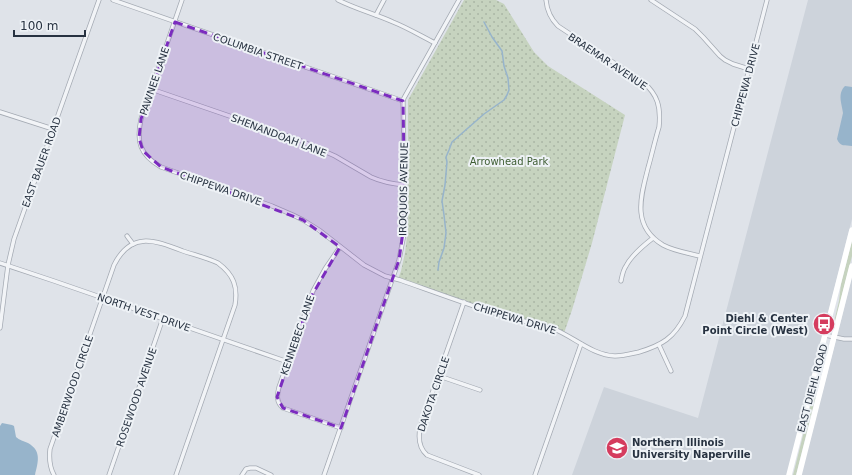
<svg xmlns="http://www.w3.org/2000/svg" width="852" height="475" viewBox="0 0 852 475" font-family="'DejaVu Sans',sans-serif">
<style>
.built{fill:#cdd3db}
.grass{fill:#c6d3bf}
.park{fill:url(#park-dots)}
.water{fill:#97b4cb}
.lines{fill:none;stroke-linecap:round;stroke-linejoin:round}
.stream{stroke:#97b4cb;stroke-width:1.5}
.street-casing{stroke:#a4aab3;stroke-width:5}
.street{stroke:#f2f4f7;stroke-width:3.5}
.secondary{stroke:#fff;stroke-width:5.5}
.marked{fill:#7b2cbf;fill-opacity:0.2;stroke:#7b2cbf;stroke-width:3;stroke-dasharray:8 5;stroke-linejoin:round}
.labels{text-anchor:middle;stroke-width:4;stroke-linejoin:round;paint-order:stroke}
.street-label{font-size:10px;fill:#273241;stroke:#eef2f6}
.park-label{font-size:10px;fill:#3e5d33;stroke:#eef2f6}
.poi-label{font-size:10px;font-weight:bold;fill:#273241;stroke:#eef2f6;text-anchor:end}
</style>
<defs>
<pattern id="park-dots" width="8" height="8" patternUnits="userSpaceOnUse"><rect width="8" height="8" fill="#c6d3bf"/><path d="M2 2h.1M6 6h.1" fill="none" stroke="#aab6a5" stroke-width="1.8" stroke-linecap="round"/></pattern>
</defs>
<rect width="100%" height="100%" fill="#dfe3e9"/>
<g class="built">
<path d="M808,0H852V219L787,475H572L604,387L698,418Z"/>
<path d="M852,277V475H801L843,313Z"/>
</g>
<g class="grass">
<path d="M852,241V256L834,326H833L839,301L841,284Z"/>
<path d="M825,348H826L817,382L816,396L796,475H793Z"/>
</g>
<path class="park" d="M464,0H496L504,4L534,52L548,66L625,115L592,243L572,310L564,333L513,318L398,279L401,271L405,253L408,228V100Z"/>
<g class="water">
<path d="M845,86L852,87V146C845,145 840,147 837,139L843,113C842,104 837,94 845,86Z"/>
<path d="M2,423L12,425L14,426L16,437C19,440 24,441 28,443C42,451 38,462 35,475H0V426Z"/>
</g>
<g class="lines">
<path class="stream" d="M438,270L439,262L444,248L446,233L444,215L442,201L445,185L447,162L446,157L449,150L452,142L484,114L504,100L507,95L509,90L508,78L504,66L502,51L492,37L484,22"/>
<g class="street-casing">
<g id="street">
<path d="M113,0L403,101"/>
<path d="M182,0L141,119C136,142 140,155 161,167L272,206L293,215L303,220L319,230L364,265L385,276L400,280C434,292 469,305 504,316C520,321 537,323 554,329C574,337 592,355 615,356C623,356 630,354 639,352C662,345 674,338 685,316L767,0"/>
<path d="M338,0C356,9 375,14 393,22C408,28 421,36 435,43"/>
<path d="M546,0C547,11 551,19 558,26L643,82C658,95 661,107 659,127C655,140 652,154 648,168C641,196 631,226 663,245C674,251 688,253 700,256"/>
<path d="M651,0L695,29L703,37L720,56L725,60L733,64L749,69"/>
<path d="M376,15L384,0"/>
<path d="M151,89L299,140L335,156L371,177C382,182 393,184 405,185"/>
<path d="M0,112L53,129"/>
<path d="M127,236L133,244"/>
<path d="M340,247L325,269L313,291L279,387C277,395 276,402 283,408L341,428"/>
<path d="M0,263L54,281L288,362"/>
<path d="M621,281C622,276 623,270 626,266C631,256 644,245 653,238"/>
<path d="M464,302L420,428C418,439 419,448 427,455L479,475"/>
<path d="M0,328L8,265L14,239L99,0"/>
<path d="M825,335L844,339H852"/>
<path d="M659,345L671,371"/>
<path d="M439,376L480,390"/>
<path d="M54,475C49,466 49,458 50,449L114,265C131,231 154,240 183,251C195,255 207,258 218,263C234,275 238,287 235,305L176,475"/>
<path d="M109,475L163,318"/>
<path d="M242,475L246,469L250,468H256L271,475"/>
<path d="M324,475L399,260L404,234L405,218L403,101L404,98L459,0"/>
<path d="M535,475L581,344"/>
</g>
</g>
<use href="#street" class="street"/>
<g class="secondary">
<path d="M789,475L852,230"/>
<path d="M799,475L852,266"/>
</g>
</g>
<path class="marked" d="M175,22L403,101L405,218L399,260L341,428L283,408L277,397L311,297L340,247L303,220L161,167L143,151L139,138L141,119Z"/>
<defs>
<g id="bus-disc" transform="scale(1.15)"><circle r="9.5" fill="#d53c5e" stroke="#eef2f6"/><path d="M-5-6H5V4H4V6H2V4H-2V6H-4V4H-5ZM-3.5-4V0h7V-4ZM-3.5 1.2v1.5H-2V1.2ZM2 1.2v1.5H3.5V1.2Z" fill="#fff"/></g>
<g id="university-disc" transform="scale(1.15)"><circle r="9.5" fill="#d53c5e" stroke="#eef2f6"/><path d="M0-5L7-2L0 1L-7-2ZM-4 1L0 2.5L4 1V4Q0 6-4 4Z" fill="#fff"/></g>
</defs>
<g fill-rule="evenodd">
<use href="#bus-disc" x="824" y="324"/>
<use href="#university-disc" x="617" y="448"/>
</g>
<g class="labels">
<g class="street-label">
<text transform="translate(258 51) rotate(19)" y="4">COLUMBIA STREET</text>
<text transform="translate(608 61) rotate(34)" y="4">BRAEMAR AVENUE</text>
<text transform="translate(154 81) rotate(-71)" y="4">PAWNEE LANE</text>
<text transform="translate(745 85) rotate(-75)" y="4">CHIPPEWA DRIVE</text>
<text transform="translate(279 135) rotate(21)" y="4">SHENANDOAH LANE</text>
<text transform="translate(41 162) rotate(-70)" y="4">EAST BAUER ROAD</text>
<text transform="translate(221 188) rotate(19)" y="4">CHIPPEWA DRIVE</text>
<text transform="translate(403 189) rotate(-89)" y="4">IROQUOIS AVENUE</text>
<text transform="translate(144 312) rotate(19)" y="4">NORTH VEST DRIVE</text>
<text transform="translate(515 318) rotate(17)" y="4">CHIPPEWA DRIVE</text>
<text transform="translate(297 335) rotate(-71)" y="4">KENNEBEC LANE</text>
<text transform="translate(72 386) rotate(-71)" y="4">AMBERWOOD CIRCLE</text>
<text transform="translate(812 388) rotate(-75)" y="4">EAST DIEHL ROAD</text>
<text transform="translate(433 394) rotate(-71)" y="4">DAKOTA CIRCLE</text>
<text transform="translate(136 397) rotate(-71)" y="4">ROSEWOOD AVENUE</text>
</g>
<g class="park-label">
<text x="509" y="165">Arrowhead Park</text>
</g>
<g class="poi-label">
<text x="808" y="322">Diehl &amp; Center<tspan x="808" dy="12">Point Circle (West)</tspan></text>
<text x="632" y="446" text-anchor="start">Northern Illinois<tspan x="632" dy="12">University Naperville</tspan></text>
</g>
</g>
<path d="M14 30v6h71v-6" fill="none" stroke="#273241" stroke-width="2"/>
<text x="20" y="30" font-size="12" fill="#273241" stroke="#eef2f6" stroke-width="3" paint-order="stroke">100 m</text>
</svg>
